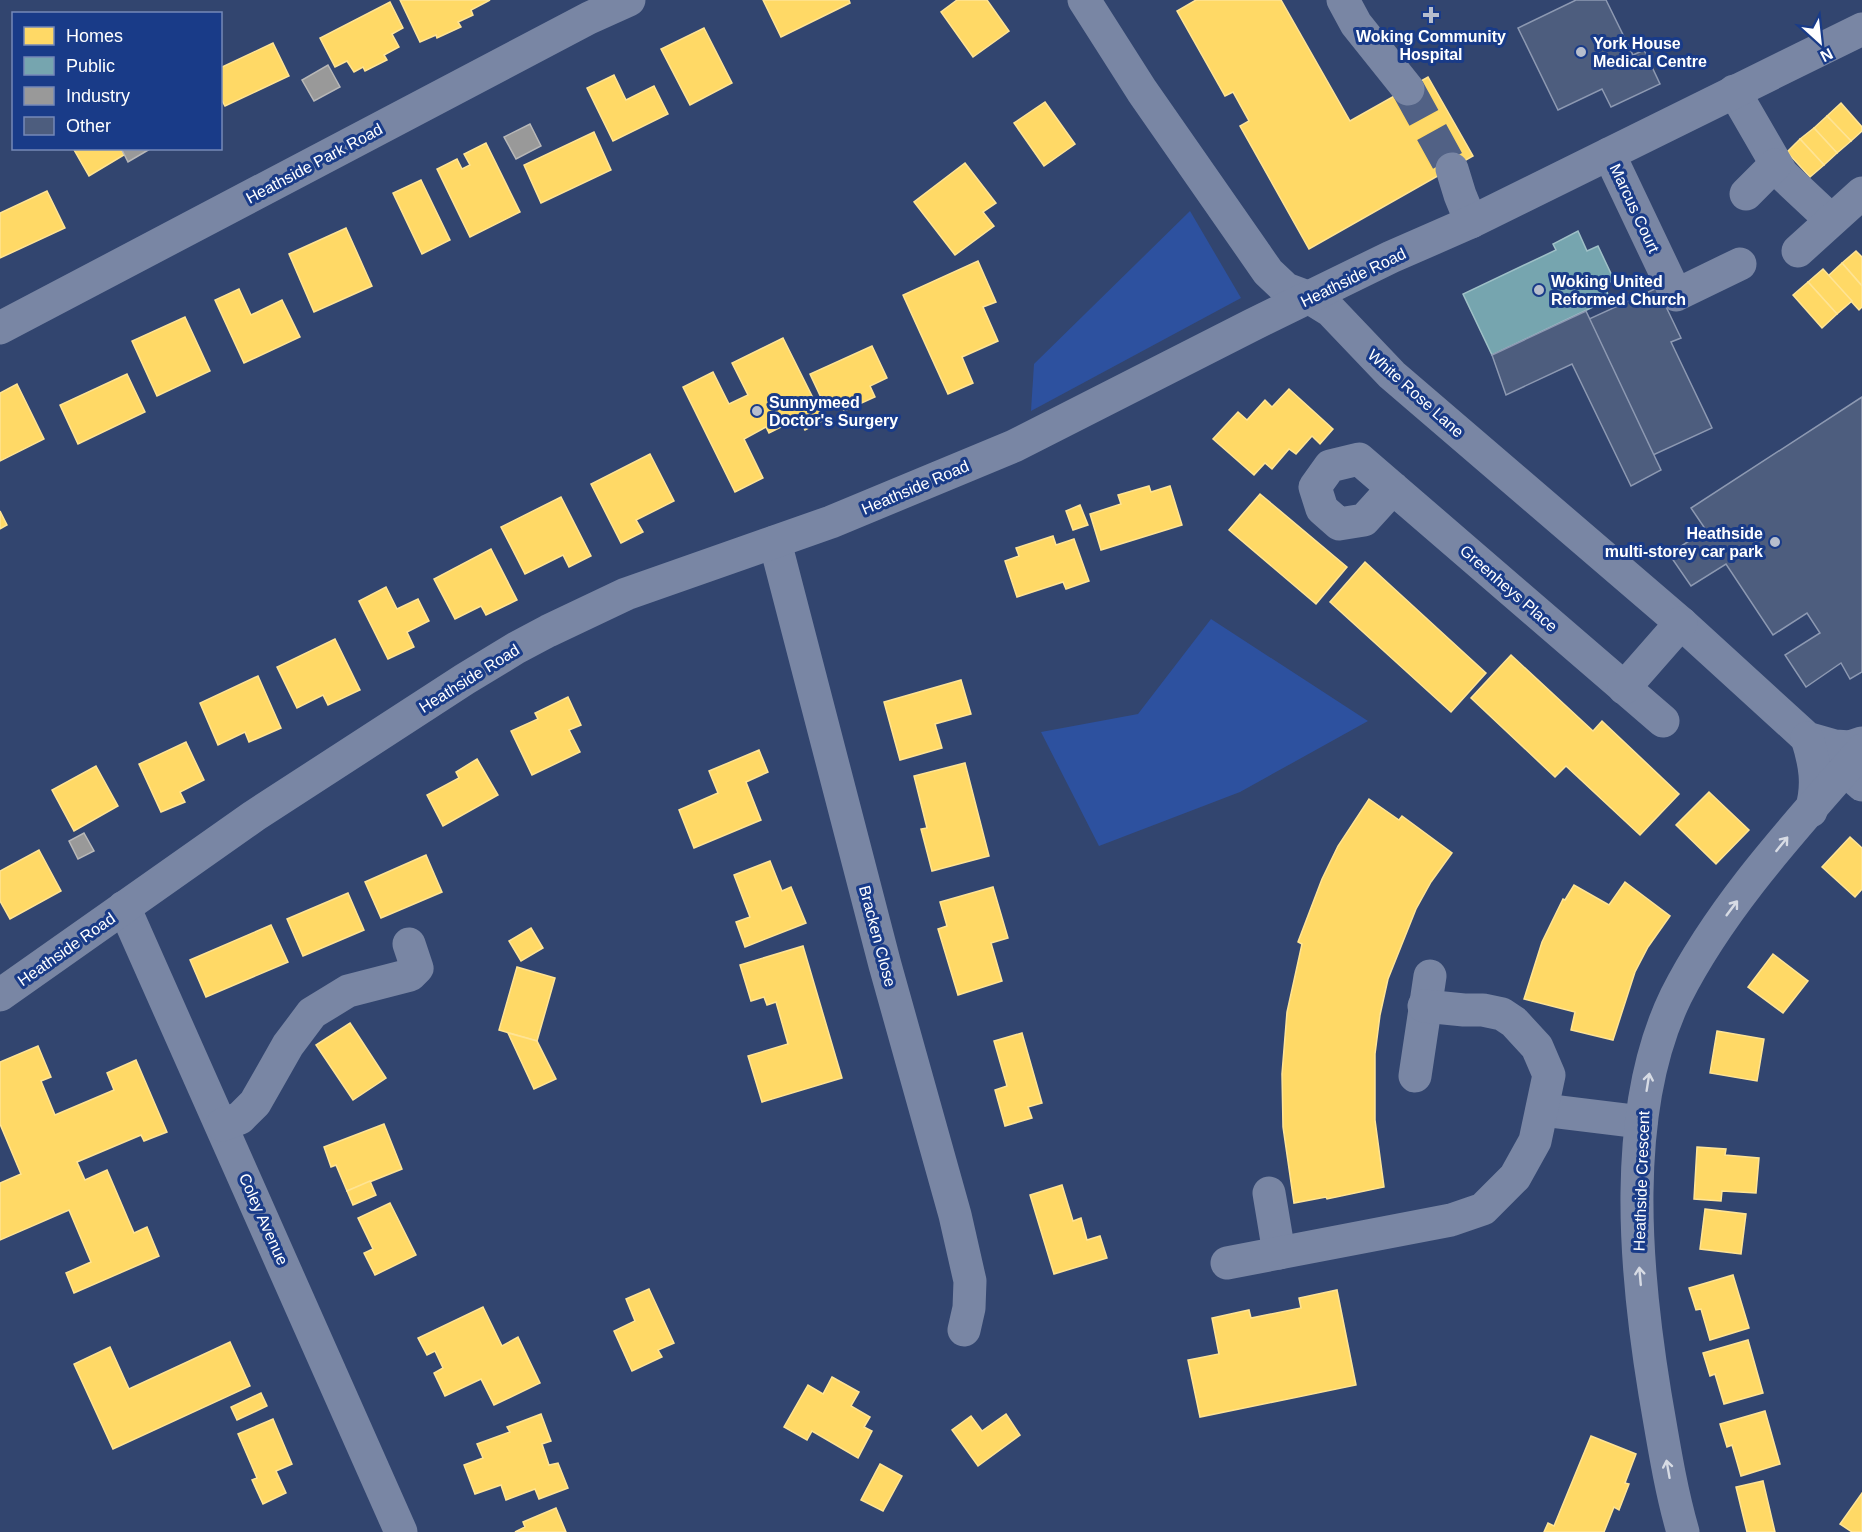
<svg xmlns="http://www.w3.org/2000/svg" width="1862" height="1532" viewBox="0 0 1862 1532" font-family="Helvetica,sans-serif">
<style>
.green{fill:#2d519f}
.homes{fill:#ffd966;stroke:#ffe494;stroke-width:1.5}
.public{fill:#76a5af;stroke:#9fc0c7;stroke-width:1.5}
.industry{fill:#999;stroke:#b8b8b8;stroke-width:1.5}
.building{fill:#4d5d7e;stroke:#8d99b2;stroke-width:1.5}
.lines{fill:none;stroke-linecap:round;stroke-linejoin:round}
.minor-tunnel{stroke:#516185;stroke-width:33;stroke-dasharray:33 16;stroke-linecap:butt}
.minor{stroke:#7986a4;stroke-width:33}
.tertiary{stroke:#7986a4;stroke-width:33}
.oneway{stroke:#d7dbe4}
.poi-dot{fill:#b7becd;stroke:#193b88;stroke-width:2}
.labels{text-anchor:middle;stroke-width:6;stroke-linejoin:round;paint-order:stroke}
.poi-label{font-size:16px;font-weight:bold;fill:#fff;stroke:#193b88;text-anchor:start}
.street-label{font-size:16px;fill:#fff;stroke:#193b88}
</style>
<rect width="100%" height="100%" fill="#32456f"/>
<g class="green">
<path d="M1190,211L1241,298L1031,411L1034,364Z"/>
<path d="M1211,619L1368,721L1240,792L1099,846L1041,732L1138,714Z"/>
</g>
<g class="homes">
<path d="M400,0H490L471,10L473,15L458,22L461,27L437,38L436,35L420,42Z"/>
<path d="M763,0H849L850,3L781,37Z"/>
<path d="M957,0H987L1009,31L973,57L941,12Z"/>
<path d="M1196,0H1281L1350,121L1428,77L1473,156L1309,249L1240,126L1249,121L1233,92L1225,96L1177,11Z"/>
<path d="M390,2L403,28L392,34L399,47L384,55L387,60L365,71L363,67L354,72L347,61L335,67L320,38Z"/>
<path d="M704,28L732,83L690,105L661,49Z"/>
<path d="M273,43L289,76L225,106L220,97V68Z"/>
<path d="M614,75L626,100L654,86L668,114L613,141L587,88Z"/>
<path d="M1045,102L1075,144L1044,166L1014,123Z"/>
<path d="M1841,103L1862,127V131L1851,141L1827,116Z"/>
<path d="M1827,116L1851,141L1837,153L1814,128Z"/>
<path d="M1814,128L1837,153L1824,165L1800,139Z"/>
<path d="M594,132L611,170L541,203L524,165Z"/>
<path d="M1800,139L1824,165L1810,177L1787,152Z"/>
<path d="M486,143L520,212L470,237L437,169L457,159L462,169L470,165L464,154Z"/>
<path d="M73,148H121L124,155L89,176Z"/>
<path d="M965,163L996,203L983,212L994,226L955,255L914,202Z"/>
<path d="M421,180L450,240L422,254L393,193Z"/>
<path d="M47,191L65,228L0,258V213Z"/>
<path d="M346,228L372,286L314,312L289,254Z"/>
<path d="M1856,251L1862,257V286L1842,263Z"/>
<path d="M978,261L996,302L983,307L998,341L962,357L973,383L948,394L903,295Z"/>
<path d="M1842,263L1862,286V307L1859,310L1828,276Z"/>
<path d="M1823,269L1852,301L1837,314L1808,282Z"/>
<path d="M1808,282L1837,314L1822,328L1793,295Z"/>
<path d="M239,289L251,315L282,300L300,337L244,363L215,300Z"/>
<path d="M185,317L210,371L157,396L132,341Z"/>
<path d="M783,338L824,420L805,430L799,418L769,433L766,427L744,439L763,478L735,492L683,387L713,372L729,404L748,395L732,363Z"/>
<path d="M872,346L887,378L870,386L875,397L844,411L839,400L825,406L810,374Z"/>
<path d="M127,374L145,412L78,444L60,405Z"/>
<path d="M17,384L44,439L0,461V393Z"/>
<path d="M1289,389L1333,429L1320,444L1312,436L1296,454L1289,449L1272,469L1265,463L1254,475L1213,439L1238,412L1247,420L1265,400L1272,407Z"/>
<path d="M650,454L674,501L636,520L643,532L621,543L591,484Z"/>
<path d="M1149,486L1151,492L1170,486L1182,525L1101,550L1090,514L1121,504L1118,495Z"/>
<path d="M1260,494L1347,567L1316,604L1229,530Z"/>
<path d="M561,497L591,556L569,567L563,555L525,574L501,527Z"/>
<path d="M1080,505L1088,525L1073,530L1066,511Z"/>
<path d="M0,511L7,525L0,529Z"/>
<path d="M1053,536L1056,545L1074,539L1089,581L1066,589L1063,582L1017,597L1005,561L1019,556L1016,548Z"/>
<path d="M491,549L517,600L486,615L481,606L455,619L434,579Z"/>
<path d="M1365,562L1486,673L1451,712L1330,602Z"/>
<path d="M386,587L397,609L418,599L429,621L407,632L414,647L388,659L359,601Z"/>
<path d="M335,639L360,690L328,705L323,695L297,708L277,667Z"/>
<path d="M1511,655L1593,731L1602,721L1679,794L1640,835L1566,766L1555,777L1471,698Z"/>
<path d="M258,676L281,728L249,742L245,732L218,745L200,703Z"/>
<path d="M961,680L971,714L935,724L942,748L900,760L884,702Z"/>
<path d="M568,697L581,725L569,730L580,752L532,775L511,731L538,719L535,713Z"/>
<path d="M186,742L204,780L180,792L185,802L161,812L139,764Z"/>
<path d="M759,750L768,772L746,782L761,820L694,848L679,810L718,793L709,771Z"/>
<path d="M477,759L498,795L443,826L427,795L459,778L456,772Z"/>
<path d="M965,763L989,856L932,871L921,829L927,828L914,776Z"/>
<path d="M96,766L118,806L74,831L52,790Z"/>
<path d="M1709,792L1749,830L1716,864L1676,825Z"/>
<path d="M1369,799L1399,820L1402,816L1452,853L1431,882L1416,909L1388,979L1380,1015L1375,1054V1120L1384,1187L1327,1199L1326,1197L1294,1203L1283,1127L1282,1074L1287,1012L1302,944L1298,942L1322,879L1338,846Z"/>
<path d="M1850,837L1862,848V889L1855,897L1822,867Z"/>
<path d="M39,850L61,891L10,919L0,901V871Z"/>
<path d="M426,855L442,892L381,918L365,882Z"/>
<path d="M770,861L782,891L791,887L806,923L745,947L736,922L750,917L734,875Z"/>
<path d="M1625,882L1670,916L1648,947L1635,972L1613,1040L1571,1030L1575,1012L1524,999L1542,942L1563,899L1565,900L1574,885L1609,905Z"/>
<path d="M993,887L1008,938L991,943L1002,981L958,995L938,929L947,926L940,902Z"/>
<path d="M348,893L364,930L303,956L287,919Z"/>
<path d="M271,925L288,962L206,997L190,960Z"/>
<path d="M531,928L543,948L521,961L509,941Z"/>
<path d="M803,946L842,1078L762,1102L748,1056L788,1044L776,1002L767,1005L764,997L751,1001L740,965Z"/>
<path d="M1773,954L1808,981L1783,1013L1748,987Z"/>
<path d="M517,967L555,978L537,1041L499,1030Z"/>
<path d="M350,1023L386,1078L353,1100L316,1045Z"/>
<path d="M1717,1031L1764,1039L1757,1081L1710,1073Z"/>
<path d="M508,1033L537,1041L556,1079L534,1089Z"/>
<path d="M1022,1033L1042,1103L1028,1107L1032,1118L1005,1126L995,1090L1007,1086L994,1041Z"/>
<path d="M38,1046L51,1077L41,1081L55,1115L114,1090L107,1073L136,1060L167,1132L144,1141L141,1135L77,1162L85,1180L107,1170L134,1233L147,1227L159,1256L74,1293L66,1273L91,1262L69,1210L0,1240V1183L21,1174L0,1124V1062Z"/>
<path d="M384,1124L402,1169L347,1191L336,1165L331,1167L324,1147Z"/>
<path d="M1697,1147L1726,1149L1725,1155L1759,1158L1756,1193L1722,1191L1721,1201L1694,1199Z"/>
<path d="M370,1181L376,1195L353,1205L347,1191Z"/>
<path d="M1062,1185L1073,1221L1081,1218L1087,1240L1100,1236L1107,1258L1054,1274L1030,1195Z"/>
<path d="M390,1203L416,1255L375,1275L364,1253L373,1249L358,1218Z"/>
<path d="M1705,1209L1746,1214L1741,1254L1700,1249Z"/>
<path d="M1733,1275L1749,1328L1710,1340L1701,1309L1696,1310L1689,1288Z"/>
<path d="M649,1289L674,1343L658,1350L662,1357L632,1371L614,1331L635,1321L626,1299Z"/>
<path d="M1337,1290L1356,1385L1200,1417L1188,1360L1219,1354L1212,1318L1249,1310L1251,1318L1301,1308L1299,1298Z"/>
<path d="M483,1307L502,1346L518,1337L540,1383L494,1405L481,1379L445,1396L434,1373L443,1368L435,1351L427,1355L418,1338Z"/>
<path d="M1748,1340L1763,1393L1724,1404L1715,1374L1710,1376L1703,1353Z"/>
<path d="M230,1342L250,1386L113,1449L74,1364L110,1347L129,1389Z"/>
<path d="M832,1377L859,1392L851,1406L870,1417L864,1427L872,1431L858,1458L812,1431L807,1440L784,1427L808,1385L823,1394Z"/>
<path d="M261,1393L267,1406L237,1420L231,1407Z"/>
<path d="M1765,1411L1780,1464L1741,1476L1732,1445L1727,1447L1720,1424Z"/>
<path d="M541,1414L551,1441L542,1444L549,1465L558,1463L568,1488L539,1499L535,1489L506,1500L501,1485L475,1494L464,1465L483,1458L477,1444L510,1432L507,1427Z"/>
<path d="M1006,1414L1020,1435L978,1466L952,1430L971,1416L982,1431Z"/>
<path d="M273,1419L292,1464L276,1471L286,1493L263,1504L252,1480L257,1478L238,1434Z"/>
<path d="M1591,1436L1636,1454L1625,1483L1629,1484L1619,1510L1614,1507L1604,1532H1544L1548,1523L1554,1526Z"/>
<path d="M880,1464L902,1476L883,1511L861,1500Z"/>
<path d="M1763,1481L1775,1532H1747L1736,1487Z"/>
<path d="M1862,1493V1532H1852L1840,1524Z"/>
<path d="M556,1508L566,1532H515L525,1527L523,1522Z"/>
</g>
<path class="public" d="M1578,231L1587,251L1598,246L1614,280L1604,285L1610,299L1492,355L1463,294L1556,250L1553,244Z"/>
<g class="industry">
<path d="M328,65L340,87L314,101L302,80Z"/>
<path d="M530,124L541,146L516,159L504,137Z"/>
<path d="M121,148H150V149L128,162Z"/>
<path d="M84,833L94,851L78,859L69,841Z"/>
</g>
<g class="building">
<path d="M1576,0H1606L1633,55L1644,50L1660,84L1611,107L1602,89L1558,110L1518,28Z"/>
<path d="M1657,288L1681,338L1671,342L1712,428L1653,455L1589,319Z"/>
<path d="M1586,311L1661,470L1631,486L1572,364L1506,395L1492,355Z"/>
<path d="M1862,397V672L1850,679L1841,663L1806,687L1785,655L1820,633L1807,613L1773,635L1726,564L1691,586L1669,554L1706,530L1691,508Z"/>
</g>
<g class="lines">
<path class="minor-tunnel" d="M1408,89L1452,169"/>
<g class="minor">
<path d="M1084,0L1142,91L1268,272L1286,289L1310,298L1331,311L1392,375L1681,623L1807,738L1835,746L1850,747L1862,743"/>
<path d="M1343,0L1356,24L1408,89"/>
<path d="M1734,91L1782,174L1831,220"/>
<path d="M1609,154L1676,295L1740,264"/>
<path d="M1452,169L1460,195L1471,222"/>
<path d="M1746,194L1775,165"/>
<path d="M1798,251L1862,193"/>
<path d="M0,328L589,18L629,0"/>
<path d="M1393,488L1364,520L1339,524L1322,509L1315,487L1330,466L1359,459L1663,721"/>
<path d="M775,542L885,965L955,1215L970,1281L969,1308L964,1330"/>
<path d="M1624,688L1681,623"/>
<path d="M1807,738C1815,763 1819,785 1811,811"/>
<path d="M1845,770L1862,785"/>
<path d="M124,907L401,1532"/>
<path d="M1415,1076L1430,976"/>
<path d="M1543,1110L1641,1122"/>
<path d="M222,1125L240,1118L255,1103L288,1045L312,1013L348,991L410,975L417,968L409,944"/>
<path d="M1269,1193L1279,1253"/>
<path d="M1227,1263L1451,1220L1483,1209L1515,1177L1535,1141L1549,1075L1537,1047L1514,1022L1502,1014L1483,1010H1464L1424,1006"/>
</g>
<g class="tertiary">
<path d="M0,995L254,816L465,679L516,648L548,631L626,594L831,522L1014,446L1252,325L1391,257L1471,222L1862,29"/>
<path d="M1683,1532C1670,1487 1663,1440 1655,1394C1635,1272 1620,1111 1676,996C1722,905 1795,827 1862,750"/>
</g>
</g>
<defs><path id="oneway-shaft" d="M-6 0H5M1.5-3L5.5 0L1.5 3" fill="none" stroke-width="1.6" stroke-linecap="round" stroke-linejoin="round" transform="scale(1.5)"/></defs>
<g class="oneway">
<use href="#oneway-shaft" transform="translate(1782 844) rotate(-51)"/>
<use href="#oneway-shaft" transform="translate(1732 908) rotate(-53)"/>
<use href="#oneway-shaft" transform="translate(1648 1082) rotate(-81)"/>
<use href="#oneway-shaft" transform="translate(1640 1276) rotate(-95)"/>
<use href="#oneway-shaft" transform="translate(1668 1469) rotate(-100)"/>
</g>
<g class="poi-dot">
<path d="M1428 6h6v6h6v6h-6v6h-6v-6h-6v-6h6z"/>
<circle cx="1581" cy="52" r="6"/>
<circle cx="1539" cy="290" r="6"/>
<circle cx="757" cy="411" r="6"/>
<circle cx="1775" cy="542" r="6"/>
</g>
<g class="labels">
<g class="poi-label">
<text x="1431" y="42" text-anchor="middle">Woking Community<tspan x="1431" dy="18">Hospital</tspan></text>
<text x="1593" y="49">York House<tspan x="1593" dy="18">Medical Centre</tspan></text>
<text x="1551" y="287">Woking United<tspan x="1551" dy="18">Reformed Church</tspan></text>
<text x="769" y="408">Sunnymeed<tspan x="769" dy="18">Doctor's Surgery</tspan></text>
<text x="1763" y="539" text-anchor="end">Heathside<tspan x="1763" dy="18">multi-storey car park</tspan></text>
</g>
<g class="street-label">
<text transform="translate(314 163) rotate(-28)" y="6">Heathside Park Road</text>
<text transform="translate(1635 208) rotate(65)" y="6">Marcus Court</text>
<text transform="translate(1353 277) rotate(-26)" y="6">Heathside Road</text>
<text transform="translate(1416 393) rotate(42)" y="6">White Rose Lane</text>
<text transform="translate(915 487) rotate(-23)" y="6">Heathside Road</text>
<text transform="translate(1509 588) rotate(41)" y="6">Greenheys Place</text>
<text transform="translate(469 678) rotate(-32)" y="6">Heathside Road</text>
<text transform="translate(878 936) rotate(75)" y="6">Bracken Close</text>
<text transform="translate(66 949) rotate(-35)" y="6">Heathside Road</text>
<text transform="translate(1641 1181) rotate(-88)" y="6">Heathside Crescent</text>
<text transform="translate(264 1219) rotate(66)" y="6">Coley Avenue</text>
</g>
</g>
<rect x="12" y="12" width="210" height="138" fill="#193b88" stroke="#7589b8" stroke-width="1.5"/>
<rect x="24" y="27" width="30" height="18" fill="#ffd966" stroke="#7589b8" stroke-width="1.5"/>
<text x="66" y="42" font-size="18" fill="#ffffff">Homes</text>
<rect x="24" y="57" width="30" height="18" fill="#76a5af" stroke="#7589b8" stroke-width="1.5"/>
<text x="66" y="72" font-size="18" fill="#ffffff">Public</text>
<rect x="24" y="87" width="30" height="18" fill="#999999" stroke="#7589b8" stroke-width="1.5"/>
<text x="66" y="102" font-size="18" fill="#ffffff">Industry</text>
<rect x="24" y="117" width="30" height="18" fill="#4d5d7e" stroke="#7589b8" stroke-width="1.5"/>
<text x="66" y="132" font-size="18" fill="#ffffff">Other</text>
<g transform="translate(1820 42) rotate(153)" stroke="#193b88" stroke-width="4.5" paint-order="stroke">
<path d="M0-4.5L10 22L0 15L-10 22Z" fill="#ffffff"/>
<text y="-9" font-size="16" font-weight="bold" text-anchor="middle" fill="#ffffff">N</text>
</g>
</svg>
